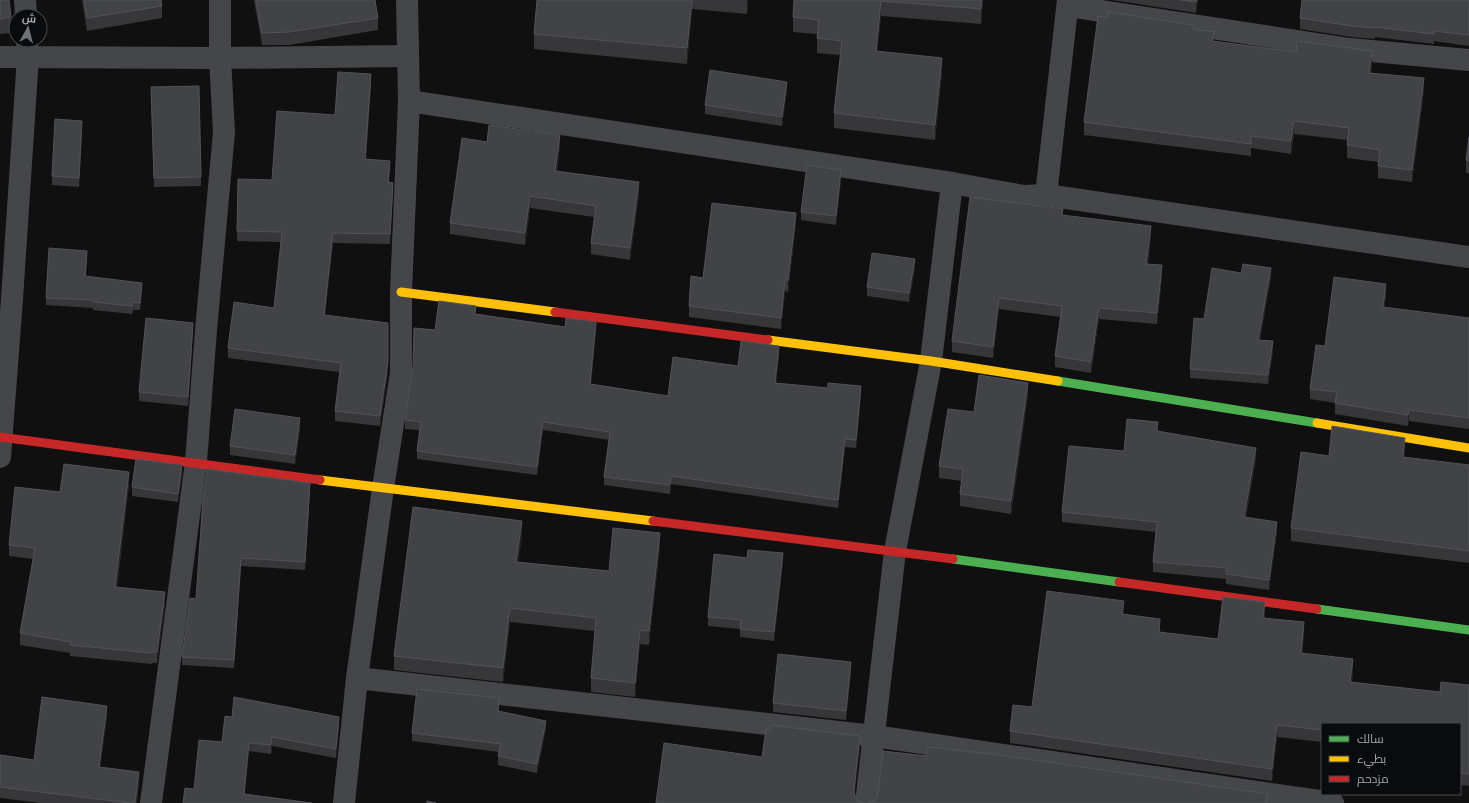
<svg xmlns="http://www.w3.org/2000/svg" width="1469" height="803" viewBox="0 0 1469 803" font-family="'Fira Sans Condensed',Cairo,sans-serif">
<style>
.lines{fill:none;stroke-linecap:round;stroke-linejoin:round}
.street{stroke:#444649;stroke-width:22}
.fast{stroke:#4caf50;stroke-width:9}
.slow{stroke:#ffc107;stroke-width:9}
.jam{stroke:#c62828;stroke-width:9}
.wall{fill:#37373a}
.shaded-wall{fill:#232324}
.building{fill:#424347;stroke:#515358}
</style>
<rect width="100%" height="100%" fill="#101010"/>
<g class="lines">
<g class="street">
<path d="M25,0L26,16"/>
<path d="M1068,6L1350,49L1469,60"/>
<path d="M0,57L220,58L408,56"/>
<path d="M409,101L952,183L1024,196L1046,195L1469,257"/>
<path d="M1046,195L1068,0"/>
<path d="M0,457L12,299L28,57L27,40"/>
<path d="M357,678L874,736L1333,803"/>
<path d="M151,803L196,462L206,330L224,132L220,58V0"/>
<path d="M344,803L357,678L383,488L401,373V292L409,101L407,0"/>
<path d="M866,803L895,551L931,361L952,183"/>
</g>
<g class="fast">
<path d="M1058,381L1317,423"/>
<path d="M953,559L1119,582"/>
<path d="M1317,609L1469,630"/>
</g>
<g class="slow">
<path d="M401,292L555,312"/>
<path d="M768,340L931,361L1058,381"/>
<path d="M1317,423L1469,448"/>
<path d="M320,480L653,521"/>
</g>
<g class="jam">
<path d="M555,312L768,340"/>
<path d="M0,437L320,480"/>
<path d="M653,521L953,559"/>
<path d="M1119,582L1317,609"/>
</g>
</g>
<g class="wall">
<path d="M0,0L11,17V33L0,34Z"/>
<path d="M82,0H161L162,6V18L87,31Z"/>
<path d="M254,0H375L378,18V30L289,45H262Z"/>
<path d="M537,0H748L747,14L692,9L687,64L534,49V34Z"/>
<path d="M794,0H983L981,24L881,16L877,51L942,73L935,140L834,128V113L840,55L817,53V34L793,32V17Z"/>
<path d="M1112,0H1198L1196,13Z"/>
<path d="M1299,0H1469V46L1434,41V44L1375,37V39L1352,37L1300,29V18L1302,0Z"/>
<path d="M1193,29L1214,41L1372,64L1371,73L1424,91L1412,182L1378,178V162L1347,158V140L1294,134L1291,154L1251,148V156L1084,135V122Z"/>
<path d="M371,84L366,160L390,171L389,183L393,193L390,244L333,243L325,315L388,372L380,426L335,421V411L339,372L228,358V348L274,308L281,242L237,241L238,179L272,180L335,115Z"/>
<path d="M787,90L782,126L705,114V105Z"/>
<path d="M151,96L201,177V186L154,187Z"/>
<path d="M82,129L79,187L52,185V176Z"/>
<path d="M1469,137V173H1466V160Z"/>
<path d="M487,142L560,146L557,171L639,194L630,260L591,254V243L594,217L530,208L525,245L450,234V223Z"/>
<path d="M841,179L836,225L801,220V212Z"/>
<path d="M1063,215L1151,237L1148,264L1162,276L1157,324L1099,319L1091,373L1055,367V356L1061,317L999,309L993,358L952,352V341Z"/>
<path d="M796,224L788,292L785,291L781,329L689,317V306L703,278Z"/>
<path d="M87,258L86,276L142,290L140,310H133L132,314L93,310V308L46,305V298Z"/>
<path d="M915,268L909,302L867,296V287Z"/>
<path d="M1241,273L1271,277L1260,340L1273,350L1268,384L1190,378V369L1204,319Z"/>
<path d="M1386,295L1384,308L1469,318V429L1409,421L1408,426L1335,414V403L1310,399V389L1325,346Z"/>
<path d="M476,314L565,327L596,330L591,384L668,396L738,366L779,354L776,383L861,395L856,448L845,447L838,508L671,484L670,494L604,485V477L609,440L543,430L537,475L417,459V451L419,430L405,429V420L435,330Z"/>
<path d="M193,332L188,406L139,401V392Z"/>
<path d="M1028,395L1011,514L960,506V494L961,481L939,478V466L974,412Z"/>
<path d="M300,427L295,464L230,455V446Z"/>
<path d="M1158,431L1256,458L1246,518L1277,532L1269,590L1226,584V579L1153,572V562L1156,532L1062,522V512L1124,451Z"/>
<path d="M1405,450L1404,457L1469,465V563L1291,541V528L1329,456Z"/>
<path d="M182,474L178,502L132,496V487Z"/>
<path d="M129,484L117,588L165,604L157,663H152V664L70,656V653L20,645V633L33,559L9,556V545L60,492Z"/>
<path d="M310,491L305,570L241,566L234,668L182,665V657L196,599Z"/>
<path d="M522,535L518,562L609,571L660,547L649,645L640,644L635,697L591,692V678L595,631L510,622L503,682L394,670V656Z"/>
<path d="M783,562L774,641L740,637V629L708,626V617Z"/>
<path d="M1124,614L1160,633L1218,639L1265,615V618L1304,634L1302,653L1353,671L1352,682L1440,692L1469,685V786L1460,785V724H1322V742L1277,737L1272,781L1010,743V731L1032,707Z"/>
<path d="M851,671L846,720L773,712V703Z"/>
<path d="M499,707V711L546,729L537,773L498,765V756L499,752L412,741V733Z"/>
<path d="M107,717L100,768L139,783L137,803H41L0,798V755L34,760Z"/>
<path d="M232,717L339,726L336,758L272,746L271,754L249,751L194,789L222,742Z"/>
</g>
<g class="shaded-wall">
<path d="M692,0V10L687,64V48Z"/>
<path d="M747,0H748L747,14Z"/>
<path d="M982,0H983L981,24V9Z"/>
<path d="M1197,0H1198L1196,13V2Z"/>
<path d="M881,1V16L876,65V51Z"/>
<path d="M1372,51V64L1369,86V73Z"/>
<path d="M942,58V73L935,140V125Z"/>
<path d="M371,74V84L365,169V159Z"/>
<path d="M1424,78V91L1412,182V170Z"/>
<path d="M787,82V90L782,126V117Z"/>
<path d="M82,121V129L79,187V178Z"/>
<path d="M1294,121V134L1291,154V141Z"/>
<path d="M560,135V146L555,182V171Z"/>
<path d="M390,161V171L388,192V182Z"/>
<path d="M841,170V179L836,225V216Z"/>
<path d="M639,182V194L630,260V248Z"/>
<path d="M393,183V193L390,244V234Z"/>
<path d="M530,196V208L525,245V233Z"/>
<path d="M796,213V224L788,292V280Z"/>
<path d="M1151,226V237L1146,275V264Z"/>
<path d="M333,233V243L324,325V315Z"/>
<path d="M915,259V268L909,302V293Z"/>
<path d="M1162,265V276L1157,324V313Z"/>
<path d="M1271,268V277L1258,348V340Z"/>
<path d="M785,280V291L781,329V318Z"/>
<path d="M142,283V290L140,310V303Z"/>
<path d="M1386,284V295L1383,318V307Z"/>
<path d="M999,298V309L993,358V347Z"/>
<path d="M1099,308V319L1091,373V362Z"/>
<path d="M596,322V330L590,392V384Z"/>
<path d="M193,323V332L188,406V397Z"/>
<path d="M1273,341V350L1268,384V375Z"/>
<path d="M779,346V354L775,391V383Z"/>
<path d="M388,362V372L380,426V416Z"/>
<path d="M1028,383V395L1011,514V501Z"/>
<path d="M861,386V395L856,448V440Z"/>
<path d="M1409,410V421L1408,426V415Z"/>
<path d="M300,418V427L295,464V455Z"/>
<path d="M543,422V430L537,475V467Z"/>
<path d="M1405,438V450L1403,470V457Z"/>
<path d="M845,439V447L838,508V500Z"/>
<path d="M1256,448V458L1244,528V517Z"/>
<path d="M182,465V474L178,502V494Z"/>
<path d="M129,472V484L115,599V587Z"/>
<path d="M671,476V484L670,494V485Z"/>
<path d="M310,483V491L305,570V562Z"/>
<path d="M522,521V535L516,576V562Z"/>
<path d="M1277,522V532L1269,590V580Z"/>
<path d="M660,533V547L649,645V631Z"/>
<path d="M783,553V562L774,641V632Z"/>
<path d="M241,558V566L234,668V660Z"/>
<path d="M165,592V604L157,663V652Z"/>
<path d="M1124,601V613L1122,626V614Z"/>
<path d="M1265,602V615L1263,630V618Z"/>
<path d="M510,608V622L503,682V668Z"/>
<path d="M1160,619V631L1159,644V632Z"/>
<path d="M1304,622V634L1301,665V653Z"/>
<path d="M640,630V644L635,697V683Z"/>
<path d="M1353,659V671L1350,694V682Z"/>
<path d="M851,662V671L846,720V711Z"/>
<path d="M499,698V707L498,719V711Z"/>
<path d="M107,706V717L99,778V767Z"/>
<path d="M339,717V726L336,758V749Z"/>
<path d="M546,721V729L537,773V764Z"/>
<path d="M1277,725V737L1272,781V769Z"/>
<path d="M860,736V748L854,802V790Z"/>
<path d="M272,737V746L271,754V745Z"/>
<path d="M249,743V751L244,803V794Z"/>
<path d="M139,772V783L137,803H135Z"/>
</g>
<g class="building">
<path d="M0,0H9L11,17L0,19Z"/>
<path d="M84,0H161L162,6L87,18Z"/>
<path d="M256,0H375L378,18L289,32L262,33Z"/>
<path d="M537,0H692L687,48L534,34Z"/>
<path d="M794,0H982L981,9L881,1L876,51L942,58L935,125L834,113L842,41L817,38L819,20L793,17Z"/>
<path d="M1181,0H1197L1196,2Z"/>
<path d="M1302,0H1469V35L1434,31V34L1375,27V28L1352,26L1300,18Z"/>
<path d="M1109,12L1193,25V29L1214,32L1212,41L1296,52L1297,41L1372,51L1369,73L1424,78L1412,170L1378,166L1380,150L1347,145L1349,128L1294,121L1291,141L1251,136V144L1084,122L1098,16L1108,18Z"/>
<path d="M710,70L787,82L782,117L705,105Z"/>
<path d="M338,72L371,74L365,159L390,161L388,182L393,183L390,234L333,233L324,315L388,323V362L380,416L335,411L341,363L228,348L234,302L274,308L282,232L237,231L238,179L272,180L277,111L335,115Z"/>
<path d="M199,86L201,177L154,178L151,87Z"/>
<path d="M55,119L82,121L79,178L52,176Z"/>
<path d="M489,125L560,135L555,171L639,182L630,248L591,243L596,206L530,196L525,233L450,223L462,138L487,142Z"/>
<path d="M1469,137V161L1466,160Z"/>
<path d="M807,165L841,170L836,216L801,212Z"/>
<path d="M970,197L1063,209L1062,215L1151,226L1146,264L1162,265L1157,313L1099,308L1091,362L1055,356L1062,306L999,298L993,347L952,341Z"/>
<path d="M712,203L796,213L788,280H785L781,318L689,306L691,276L703,278Z"/>
<path d="M49,248L87,251L85,276L142,283L140,303L133,302L132,306L93,302V300L46,298Z"/>
<path d="M872,253L915,259L909,293L867,287Z"/>
<path d="M1243,264L1271,268L1258,340L1273,341L1268,375L1190,369L1194,318L1204,319L1212,268L1241,273Z"/>
<path d="M1334,277L1386,284L1383,307L1469,318V418L1409,410L1408,415L1335,403L1337,392L1310,389L1316,345L1325,346Z"/>
<path d="M439,301L476,306L475,314L565,327L566,318L596,322L590,384L668,396L673,357L738,366L741,341L779,346L775,383L828,388V383L861,386L856,440L845,439L838,500L671,476L670,485L604,477L610,432L543,422L537,467L417,451L421,422L405,420L413,367L414,328L435,330Z"/>
<path d="M146,318L193,323L188,397L139,392Z"/>
<path d="M979,375L1028,383L1011,501L960,494L963,469L939,466L948,409L974,412Z"/>
<path d="M235,409L300,418L295,455L230,446Z"/>
<path d="M1127,419L1158,422L1157,431L1256,448L1244,517L1277,522L1269,580L1226,574L1227,568L1153,562L1157,522L1062,512L1069,446L1124,451Z"/>
<path d="M1332,426L1405,438L1403,457L1469,465V551L1291,528L1301,452L1329,456Z"/>
<path d="M136,459L182,465L178,494L132,487Z"/>
<path d="M64,464L129,472L115,587L165,592L157,652H152V653L70,645L71,642L20,633L35,548L9,545L15,487L60,492Z"/>
<path d="M207,469L310,483L305,562L241,558L234,660L182,657L190,598L196,599L203,498Z"/>
<path d="M413,507L522,521L516,562L609,571L613,528L660,533L649,631L640,630L635,683L591,678L596,618L510,608L503,668L394,656Z"/>
<path d="M748,550L783,553L774,632L740,629L741,620L708,617L714,554L747,558Z"/>
<path d="M1047,591L1124,601L1122,614L1160,619L1159,632L1218,639L1223,597L1265,602L1263,618L1304,622L1301,653L1353,659L1350,682L1440,692L1441,682L1469,685V774L1460,773V724H1322V730L1277,725L1272,769L1010,731L1013,705L1032,707Z"/>
<path d="M778,654L851,662L846,711L773,703Z"/>
<path d="M417,689L499,698L498,711L546,721L537,764L498,756L501,744L412,733Z"/>
<path d="M42,697L107,706L99,767L139,772L135,803H130L0,787V755L34,760Z"/>
<path d="M234,697L339,717L336,749L272,737L271,745L249,743L244,794L312,803H183L185,788L194,789L199,740L222,742L225,716L232,717Z"/>
<path d="M771,725L860,736L854,790L855,796L858,801L864,803H656L664,743L762,757L766,729L771,730Z"/>
<path d="M928,747L1007,756L1268,794L1266,803H867L871,802L876,799L878,793L883,751L926,756Z"/>
<path d="M427,801L436,803H427Z"/>
</g>
<rect x="1321" y="723" width="140" height="72" fill="#0a0b0c" stroke="#46494e"/>
<rect x="1329" y="736" width="20" height="6" fill="#4caf50" stroke="#46494e"/>
<text x="1357" y="743" font-size="12" fill="#a0a7b2">سالك</text>
<rect x="1329" y="756" width="20" height="6" fill="#ffc107" stroke="#46494e"/>
<text x="1357" y="763" font-size="12" fill="#a0a7b2">بطيء</text>
<rect x="1329" y="776" width="20" height="6" fill="#c62828" stroke="#46494e"/>
<text x="1357" y="783" font-size="12" fill="#a0a7b2">مزدحم</text>
<g transform="translate(28 28) rotate(7)"><circle r="19" fill="#0a0b0c" stroke="#46494e"/>
<path d="M0-3L7 15L0 10L-7 15Z" fill="#6e7279"/>
<text y="-6" font-size="11" font-weight="bold" text-anchor="middle" fill="#a0a7b2">ش</text>
</g>
</svg>
